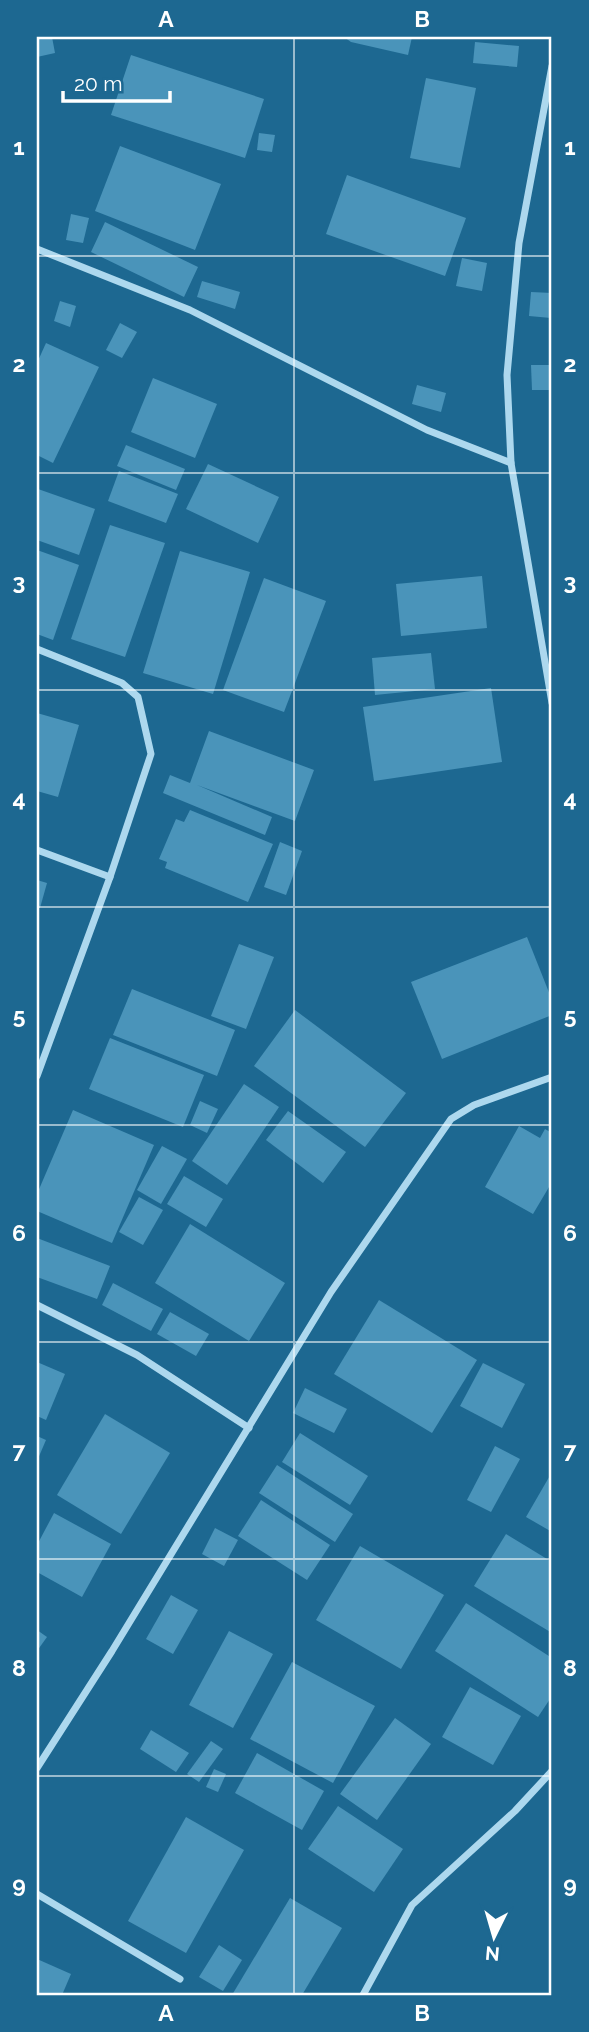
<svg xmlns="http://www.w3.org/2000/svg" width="589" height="2032" viewBox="0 0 589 2032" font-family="Raleway,sans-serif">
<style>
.building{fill:#4a94ba}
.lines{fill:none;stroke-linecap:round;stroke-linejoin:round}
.minor{stroke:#add8ee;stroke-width:7}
.grid{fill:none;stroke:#fff;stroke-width:2;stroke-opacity:0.55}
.neatline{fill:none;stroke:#fff;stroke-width:2.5}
.grid-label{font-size:23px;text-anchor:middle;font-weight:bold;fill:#fff}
</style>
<rect width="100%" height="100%" fill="#1d6891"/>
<g class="building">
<path d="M37,37H52L55,53L37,57Z"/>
<path d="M344,37H412L408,55L351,42Z"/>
<path d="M475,42L519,46L517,67L473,63Z"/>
<path d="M131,55L264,99L245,158L111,115Z"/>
<path d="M426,78L476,88L460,168L410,158Z"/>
<path d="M259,133L275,135L272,152L257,150Z"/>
<path d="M120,146L221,184L195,250L95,211Z"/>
<path d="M347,175L466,218L445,276L326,234Z"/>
<path d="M71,214L89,218L83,243L66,240Z"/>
<path d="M105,222L198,267L184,297L91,252Z"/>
<path d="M462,258L487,263L482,291L456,286Z"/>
<path d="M202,281L240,292L235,309L197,297Z"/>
<path d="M531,292L552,293L551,318L529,316Z"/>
<path d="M60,301L76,306L70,327L54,321Z"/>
<path d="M120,323L137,332L122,358L106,350Z"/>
<path d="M46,343L99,367L53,463L37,455V363Z"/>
<path d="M531,365H552V390H532Z"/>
<path d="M153,378L217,404L195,458L131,432Z"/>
<path d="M417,385L446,393L441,412L412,404Z"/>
<path d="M126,445L185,469L176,490L117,466Z"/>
<path d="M208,464L279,497L258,543L186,509Z"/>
<path d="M119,471L178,494L166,523L108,501Z"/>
<path d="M38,489L95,509L79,555L37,540Z"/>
<path d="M110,525L165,543L125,657L71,639Z"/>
<path d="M37,550L79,565L53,640L37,634Z"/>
<path d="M180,551L250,572L213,694L143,673Z"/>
<path d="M482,576L487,628L401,636L396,584Z"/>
<path d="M264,578L326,601L284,712L223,690Z"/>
<path d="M431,653L435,689L375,695L372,658Z"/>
<path d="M491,688L502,762L374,781L363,707Z"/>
<path d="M37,713L79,725L58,797L37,791Z"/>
<path d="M209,731L314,770L295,821L197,785L272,817L265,835L163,793L170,775L190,783Z"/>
<path d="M190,810L273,844L248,902L165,868L167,862L159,859L176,819L184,822Z"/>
<path d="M280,842L302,851L286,895L264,887Z"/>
<path d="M37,880L47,883L40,908H37Z"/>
<path d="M527,937L552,1000V1015L442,1059L411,982Z"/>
<path d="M239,944L274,957L246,1029L211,1016Z"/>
<path d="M132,989L235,1030L217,1076L113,1035Z"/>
<path d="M295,1010L406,1093L365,1147L254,1066Z"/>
<path d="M110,1038L204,1075L183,1127L89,1089Z"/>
<path d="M244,1084L279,1107L227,1185L192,1161Z"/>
<path d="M200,1101L218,1109L207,1133L190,1125Z"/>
<path d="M73,1110L154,1145L112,1243L37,1211V1194Z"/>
<path d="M288,1111L346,1152L323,1183L266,1140Z"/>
<path d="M519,1126L540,1138L545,1129L552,1133V1182L533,1214L485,1187Z"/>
<path d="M162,1146L187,1159L161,1204L137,1190Z"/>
<path d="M184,1176L223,1199L206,1227L167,1204Z"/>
<path d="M139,1197L163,1210L143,1245L119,1232Z"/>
<path d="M190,1224L285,1283L249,1341L155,1283Z"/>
<path d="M37,1238L110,1266L97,1299L37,1277Z"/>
<path d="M113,1283L163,1309L151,1331L102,1305Z"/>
<path d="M379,1300L477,1360L432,1433L334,1374Z"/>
<path d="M170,1312L209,1334L196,1356L157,1334Z"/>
<path d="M37,1362L65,1374L46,1420L37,1416Z"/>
<path d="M483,1363L525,1384L502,1428L460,1406Z"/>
<path d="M305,1388L347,1409L334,1433L293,1413Z"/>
<path d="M105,1414L170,1453L121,1534L57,1495Z"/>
<path d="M300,1433L368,1476L350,1505L282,1462Z"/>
<path d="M37,1436L46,1440L37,1461Z"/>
<path d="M495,1446L520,1459L491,1512L467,1500Z"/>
<path d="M277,1465L353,1514L335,1542L259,1493Z"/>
<path d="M552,1472V1532L526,1517Z"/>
<path d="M261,1500L330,1545L307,1580L238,1536Z"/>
<path d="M54,1513L111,1544L82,1597L37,1572V1545Z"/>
<path d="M215,1528L238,1540L224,1566L202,1554Z"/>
<path d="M506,1534L552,1562V1633L474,1586Z"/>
<path d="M360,1546L444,1595L401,1669L316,1620Z"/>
<path d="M171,1595L198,1610L173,1654L146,1639Z"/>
<path d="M466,1603L552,1658V1696L538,1717L435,1651Z"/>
<path d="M37,1630L47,1637L37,1651Z"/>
<path d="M229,1631L273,1654L233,1728L189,1705Z"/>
<path d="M292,1662L375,1706L333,1783L250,1739Z"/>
<path d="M470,1687L521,1716L493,1765L442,1737Z"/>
<path d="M395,1718L431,1744L377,1820L340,1794Z"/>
<path d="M151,1730L189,1753L176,1772L140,1749Z"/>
<path d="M211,1741L223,1749L199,1782L187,1774Z"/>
<path d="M257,1753L324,1791L302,1830L235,1793Z"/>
<path d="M214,1769L226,1774L218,1792L206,1787Z"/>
<path d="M338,1806L403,1849L374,1892L308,1849Z"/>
<path d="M186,1817L244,1850L186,1953L128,1921Z"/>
<path d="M290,1898L342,1928L302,1995H232Z"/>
<path d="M219,1945L242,1960L223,1991L199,1977Z"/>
<path d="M37,1959L71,1974L62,1995H37Z"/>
</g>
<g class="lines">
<g class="minor">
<path d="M552,66L519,243L507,375L511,463L552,703"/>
<path d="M37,249L190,310L427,430L511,463"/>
<path d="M37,649L122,683L138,697L151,754L110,877L37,1076"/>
<path d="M37,850L110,877"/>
<path d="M37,1305L137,1355L249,1428"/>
<path d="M37,1768L112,1651L331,1292L451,1119L474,1105L552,1077"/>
<path d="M37,1894L180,1979"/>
<path d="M363,1995L412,1905L515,1811L552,1771"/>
</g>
</g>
<path class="grid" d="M294,37V1995M37,256H552M37,473H552M37,690H552M37,907H552M37,1125H552M37,1342H552M37,1559H552M37,1776H552"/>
<rect width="589" height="2032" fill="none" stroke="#1d6891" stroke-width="77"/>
<g transform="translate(494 1937) rotate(185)" stroke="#1d6891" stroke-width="5" paint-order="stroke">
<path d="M0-5L12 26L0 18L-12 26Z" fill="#ffffff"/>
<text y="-10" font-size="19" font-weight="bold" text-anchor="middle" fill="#ffffff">N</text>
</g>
<path d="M63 91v10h107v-10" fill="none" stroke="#ffffff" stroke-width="3.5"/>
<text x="74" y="91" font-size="21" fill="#ffffff" stroke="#1d6891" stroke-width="5" paint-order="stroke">20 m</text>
<rect x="38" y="38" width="512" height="1956" class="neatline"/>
<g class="grid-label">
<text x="166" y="27">A</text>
<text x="422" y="27">B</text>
<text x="19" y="155">1</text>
<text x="570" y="155">1</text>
<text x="19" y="372">2</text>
<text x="570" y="372">2</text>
<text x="19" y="590">3</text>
<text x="570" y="590">3</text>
<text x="19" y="807">4</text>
<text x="570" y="807">4</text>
<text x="19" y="1024">5</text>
<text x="570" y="1024">5</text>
<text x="19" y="1241">6</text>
<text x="570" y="1241">6</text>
<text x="19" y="1458">7</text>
<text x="570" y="1458">7</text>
<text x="19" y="1676">8</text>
<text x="570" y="1676">8</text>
<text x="19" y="1893">9</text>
<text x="570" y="1893">9</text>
<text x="166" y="2021">A</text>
<text x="422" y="2021">B</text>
</g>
</svg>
